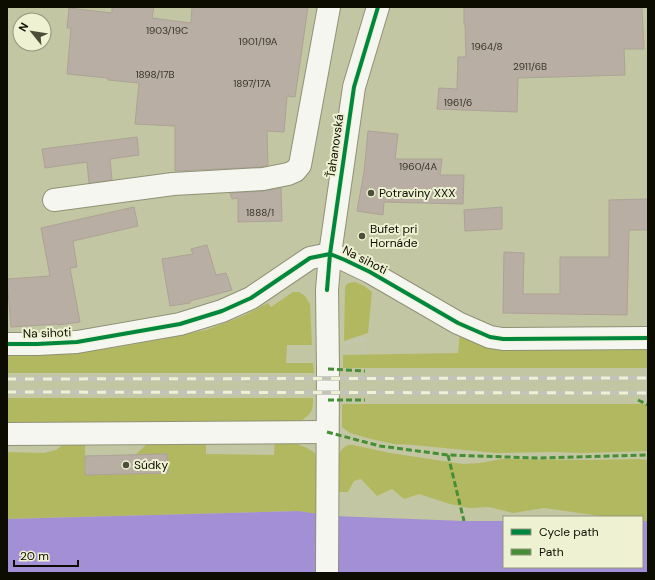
<svg xmlns="http://www.w3.org/2000/svg" width="655" height="580" viewBox="0 0 655 580" font-family="'DM Sans',sans-serif">
<style>
.green{fill:#b2b85f}
.water{fill:#a28fd6}
.building{fill:#b9aea3;stroke:#aca296}
.lines{fill:none;stroke-linecap:round;stroke-linejoin:round}
.street-casing{stroke:#8f9275;stroke-width:24}
.path{stroke:#c5c5bc;stroke-width:2.5;stroke-dasharray:3 3;stroke-linecap:butt}
.street{stroke:#f6f6f1;stroke-width:22}
.rail-casing{stroke:#c2c3b9;stroke-width:4.5}
.rail{stroke:#eef2d2;stroke-width:3;stroke-dasharray:9;stroke-linecap:butt}
.quiet{stroke:#458e35;stroke-width:3;stroke-dasharray:6 3;stroke-linecap:butt}
.cycleway-casing{stroke:#eef2d2;stroke-width:6}
.cycleway{stroke:#00873e;stroke-width:4}
.poi-dot{fill:#4c4e39;stroke:#eef2d2;stroke-width:1.5}
.labels{text-anchor:middle;stroke-width:4;stroke-linejoin:round;paint-order:stroke}
.number-label{font-size:10px;fill:#373529}
.street-label{font-size:12px;fill:#0c0d00;stroke:#eef2d2}
.poi-label{font-size:12px;fill:#0c0d00;stroke:#eef2d2;text-anchor:start}
</style>
<rect width="100%" height="100%" fill="#c2c6a2"/>
<g class="green">
<path d="M355,282L364,286L372,292L368,333L344,341L345,288C346,282 350,283 355,282Z"/>
<path d="M293,292H299L305,296L310,304L312,345H287L286,363H313L314,373H7V353L90,351L125,346L206,330L243,316L268,303L271,307Z"/>
<path d="M460,333L648,347V368H343V355L458,353Z"/>
<path d="M7,398H313C313,413 312,412 300,422L7,426Z"/>
<path d="M342,404H648V451L582,453L554,452L496,453L413,445L394,444L371,439L350,433L342,427Z"/>
<path d="M206,438V454L274,455L275,439C289,442 304,444 315,453L317,464V514L298,511L7,519V452L44,453L56,450L64,444H85V475L168,473L167,454L135,455L146,445L162,440Z"/>
<path d="M348,445H353L390,453L463,464L480,463L502,459L587,460L638,459L648,460V521H642V517H608L544,508L513,513L489,507L469,508L450,504L419,494L404,499L392,489L377,496L361,479L354,481L348,492H337L338,457C340,451 342,448 348,445Z"/>
</g>
<path class="water" d="M298,511L333,516L464,521H504V567H642V521H648V573H7V519Z"/>
<g class="building">
<path d="M112,7H154L152,18L191,23L192,7H308L295,97L287,96L284,132L267,131L268,165L261,167L175,171V126L135,124L139,83L108,80V78L67,74L71,28H67L69,8L112,13Z"/>
<path d="M464,7H642L644,49H624L625,75L518,78L517,112L437,109L439,88L457,89L458,57H466L465,24H464Z"/>
<path d="M368,131L398,134L395,159H442L440,175H464L463,204L384,202L383,215L357,211L364,172Z"/>
<path d="M137,137L139,155L110,159L112,180L89,183L87,162L45,168L42,149Z"/>
<path d="M281,188L282,221L238,222V198L232,199L230,193L264,191Z"/>
<path d="M648,199V230H629L627,315L503,313L504,252L524,253L523,294H560V257H609V200Z"/>
<path d="M134,207L138,226L73,241L77,267L70,268L80,322L58,325V324L11,327L7,279L50,276L41,228Z"/>
<path d="M502,207V229L465,231L464,210Z"/>
<path d="M207,245L216,275L226,273L232,290L190,301V303L170,306L162,259L193,254L191,249Z"/>
<path d="M167,454L168,473L85,475V456Z"/>
</g>
<g class="lines">
<g class="street-casing">
<g id="street">
<path d="M54,200L173,184L263,179L288,174L295,171L300,165L329,7"/>
<path d="M7,344H37L77,342L180,324L222,311L251,298L310,258L330,254L345,260L370,272L458,323L490,337L503,339L648,338"/>
<path d="M7,434L327,432"/>
<path d="M327,573L328,369L327,290L330,254L354,87L378,7"/>
</g>
</g>
<g class="path">
<path d="M348,343L364,338L363,354"/>
<path d="M7,517V519"/>
</g>
<use href="#street" class="street"/>
<g class="rail-casing">
<g id="rail">
<path d="M7,379L648,378"/>
<path d="M7,392L648,393"/>
</g>
</g>
<use href="#rail" class="rail"/>
<g class="quiet">
<path d="M328,369L365,371"/>
<path d="M328,400H365"/>
<path d="M638,400L648,405"/>
<path d="M327,432L380,446L448,455L538,458L648,455"/>
<path d="M448,455L464,521"/>
</g>
<g class="cycleway-casing">
<g id="cycleway">
<path d="M327,290L330,254L354,87L378,7"/>
<path d="M7,344H37L77,342L180,324L222,311L251,298L310,258L330,254L345,260L370,272L458,323L490,337L503,339L648,338"/>
</g>
</g>
<use href="#cycleway" class="cycleway"/>
</g>
<g class="poi-dot">
<circle cx="371" cy="193" r="4"/>
<circle cx="362" cy="236" r="4"/>
<circle cx="126" cy="465" r="4"/>
</g>
<g class="labels">
<g class="number-label">
<text x="167" y="34">1903/19C</text>
<text x="258" y="45">1901/19A</text>
<text x="487" y="50">1964/8</text>
<text x="530" y="70">2911/6B</text>
<text x="155" y="78">1898/17B</text>
<text x="252" y="87">1897/17A</text>
<text x="458" y="106">1961/6</text>
<text x="418" y="170">1960/4A</text>
<text x="260" y="216">1888/1</text>
</g>
<g class="street-label">
<text transform="translate(335 146) rotate(-82)" y="4">Ťahanovská</text>
<text transform="translate(365 260) rotate(27)" y="4">Na sihoti</text>
<text transform="translate(47 333) rotate(-2)" y="4">Na sihoti</text>
</g>
<g class="poi-label">
<text x="379" y="197">Potraviny XXX</text>
<text x="370" y="233">Bufet pri<tspan x="370" dy="14">Hornáde</tspan></text>
<text x="134" y="469">Súdky</text>
</g>
</g>
<rect width="655" height="580" fill="none" stroke="#0c0d00" stroke-width="16"/>
<rect x="503" y="516" width="140" height="52" fill="#eef2d2" stroke="#94967e"/>
<rect x="511" y="529" width="20" height="6" fill="#00873e" stroke="#94967e"/>
<text x="539" y="536" font-size="12" fill="#0c0d00">Cycle path</text>
<rect x="511" y="549" width="20" height="6" fill="#458e35" stroke="#94967e"/>
<text x="539" y="556" font-size="12" fill="#0c0d00">Path</text>
<g transform="translate(32 32) rotate(300)"><circle r="19" fill="#eef2d2" stroke="#94967e"/>
<path d="M0-3L7 15L0 10L-7 15Z" fill="#4c4e39"/>
<text y="-6" font-size="11" font-weight="bold" text-anchor="middle" fill="#0c0d00">N</text>
</g>
<path d="M14 560v6h64v-6" fill="none" stroke="#0c0d00" stroke-width="2"/>
<text x="20" y="560" font-size="12" fill="#0c0d00" stroke="#eef2d2" stroke-width="3" paint-order="stroke">20 m</text>
</svg>
